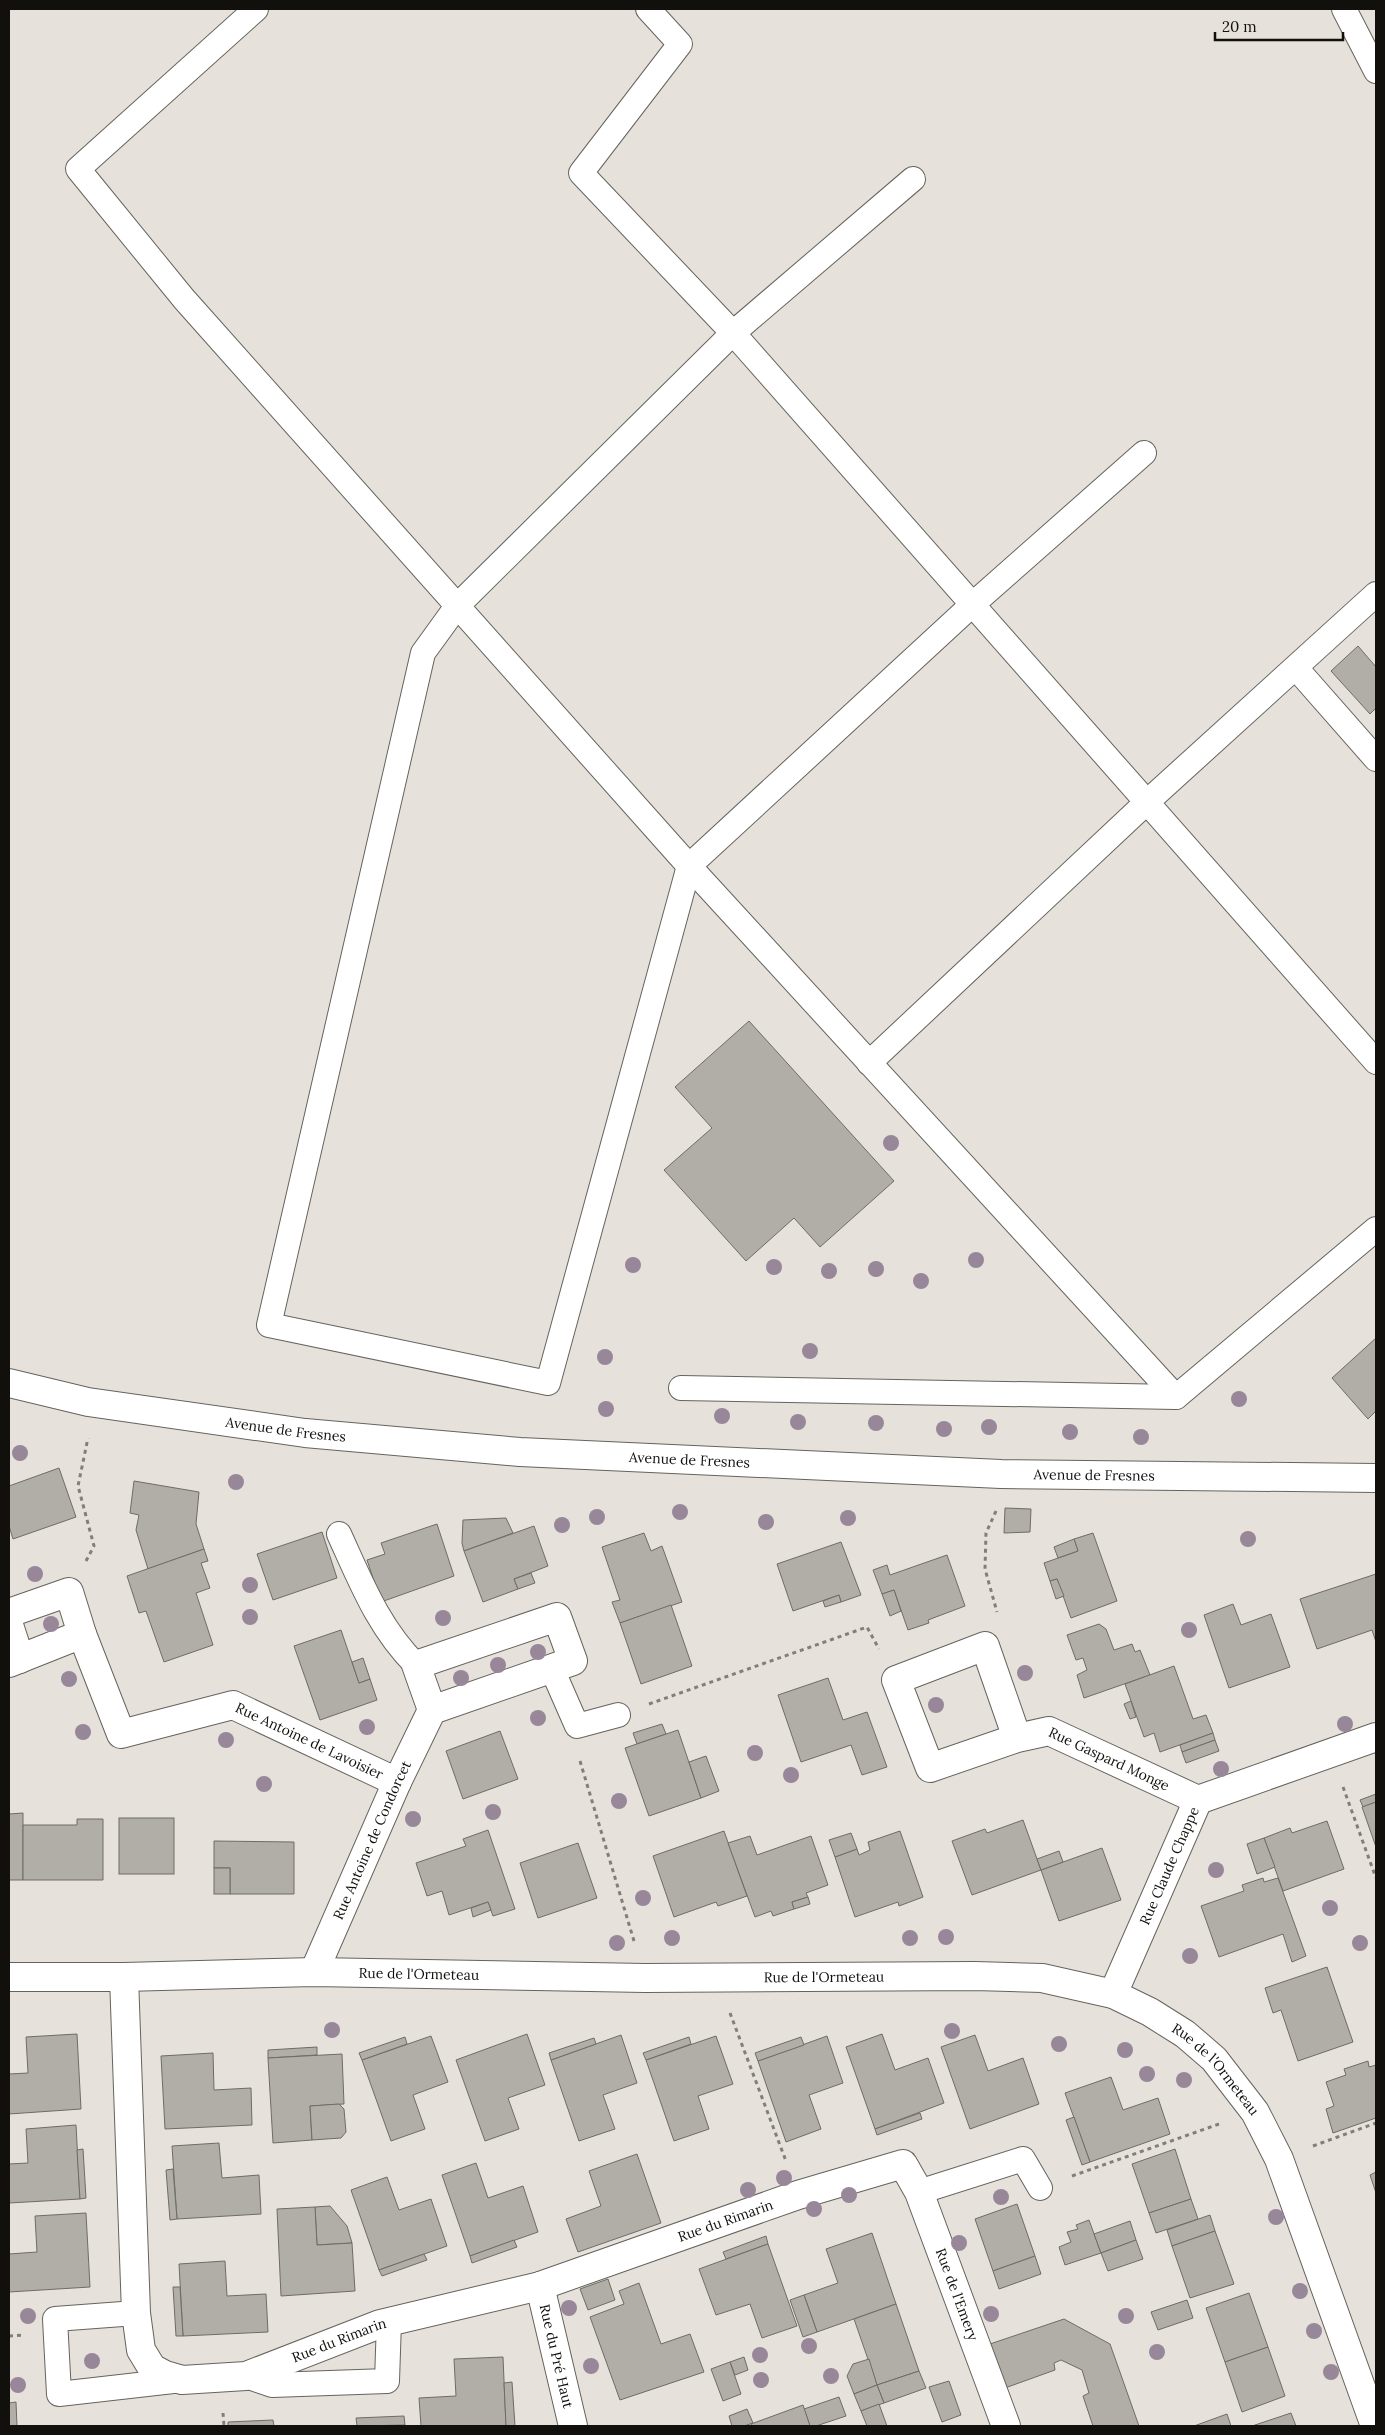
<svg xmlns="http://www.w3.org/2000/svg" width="1385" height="2435" viewBox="0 0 1385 2435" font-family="Lora,serif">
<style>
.building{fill:#b1ada7;stroke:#6f6c66}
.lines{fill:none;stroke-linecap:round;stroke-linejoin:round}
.service-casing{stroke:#66635d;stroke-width:26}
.minor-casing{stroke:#66635d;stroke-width:30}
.tertiary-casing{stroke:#66635d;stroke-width:30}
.path{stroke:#827f7a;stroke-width:3;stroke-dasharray:4 4;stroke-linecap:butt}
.service{stroke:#fff;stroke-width:24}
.minor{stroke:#fff;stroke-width:28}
.tertiary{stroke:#fff;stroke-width:28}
.tree{fill:#978799}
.labels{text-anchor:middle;stroke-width:4.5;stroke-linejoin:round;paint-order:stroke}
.street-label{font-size:14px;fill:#11100d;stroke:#e6e2db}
</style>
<rect width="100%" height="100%" fill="#e6e2db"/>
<g class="building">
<path d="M1358,646L1376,667V708L1370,714L1331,671Z"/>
<path d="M749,1021L894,1181L820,1247L794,1218L746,1261L664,1170L712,1128L675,1087Z"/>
<path d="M1376,1338V1411L1368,1419L1332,1378Z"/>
<path d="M59,1468L76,1517L13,1539L9,1526V1486Z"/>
<path d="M134,1481L199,1492L196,1524L204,1549L148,1569L136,1530L139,1515L130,1513Z"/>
<path d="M1005,1508L1031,1509L1030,1532L1004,1533Z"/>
<path d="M506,1518L513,1533L464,1551L462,1543L463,1520Z"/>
<path d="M437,1524L454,1576L381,1602L367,1560L385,1554L381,1543Z"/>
<path d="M534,1526L548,1566L514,1579L518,1589L483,1602L464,1551Z"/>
<path d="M322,1532L337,1578L273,1600L257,1554Z"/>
<path d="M644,1533L651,1551L662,1546L682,1602L620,1623L612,1602L620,1600L602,1547Z"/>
<path d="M1093,1533L1117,1601L1071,1618L1057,1579L1050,1581L1044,1563L1078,1551L1074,1539Z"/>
<path d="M1074,1539L1078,1551L1058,1558L1054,1547Z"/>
<path d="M841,1542L861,1595L841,1602L839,1595L793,1611L777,1564Z"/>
<path d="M204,1549L208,1561L201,1563L210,1588L196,1593L213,1645L164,1662L146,1611L139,1613L127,1576Z"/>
<path d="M947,1555L965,1606L928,1620L929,1623L908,1630L894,1590L882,1594L873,1570L887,1565L890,1575Z"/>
<path d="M531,1573L535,1583L518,1589L514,1579Z"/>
<path d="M1376,1574V1642L1372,1630L1317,1649L1300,1599Z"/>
<path d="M1057,1579L1064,1596L1056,1599L1050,1581Z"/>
<path d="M894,1590L901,1611L890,1616L882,1594Z"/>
<path d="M839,1595L841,1602L825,1607L823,1601Z"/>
<path d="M1233,1604L1241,1625L1271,1614L1290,1667L1229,1688L1204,1615Z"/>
<path d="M671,1605L692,1666L641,1684L620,1623Z"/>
<path d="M1099,1624L1106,1629L1114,1650L1132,1644L1135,1652L1140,1650L1150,1675L1084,1698L1077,1675L1087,1670L1083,1658L1076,1660L1067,1635Z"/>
<path d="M341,1630L359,1683L370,1679L377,1700L320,1720L294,1646Z"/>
<path d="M363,1658L370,1679L359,1683L352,1662Z"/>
<path d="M1174,1666L1193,1719L1206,1715L1213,1733L1160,1752L1154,1733L1144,1737L1125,1684Z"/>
<path d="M828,1678L843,1720L867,1712L887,1767L862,1775L851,1745L801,1762L778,1695Z"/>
<path d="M1131,1701L1136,1717L1130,1719L1124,1704Z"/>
<path d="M662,1724L666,1734L637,1744L633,1733Z"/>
<path d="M678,1730L701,1798L649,1816L625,1748Z"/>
<path d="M500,1731L518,1779L463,1799L446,1751Z"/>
<path d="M1213,1733L1215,1740L1182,1752L1180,1745Z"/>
<path d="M1215,1740L1219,1751L1186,1763L1182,1752Z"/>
<path d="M706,1756L719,1791L701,1798L689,1762Z"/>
<path d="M1376,1794V1802L1363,1807L1360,1800Z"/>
<path d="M1376,1802V1847L1362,1807Z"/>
<path d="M23,1813V1880H9V1814Z"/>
<rect x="119" y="1818" width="55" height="56"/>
<path d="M77,1819H103V1880H23V1825H77Z"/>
<path d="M1023,1820L1041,1870L972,1895L952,1841L985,1829L987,1833Z"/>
<path d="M1327,1821L1344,1869L1283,1891L1264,1838L1290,1828L1292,1833Z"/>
<path d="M488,1830L515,1909L493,1916L488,1902L449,1915L442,1891L427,1896L416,1863L466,1846L463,1839Z"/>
<path d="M724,1831L747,1896L718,1906L716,1902L674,1917L653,1856Z"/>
<path d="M900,1831L923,1897L899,1906L898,1902L855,1917L835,1857L857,1849L859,1855L870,1850L868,1842Z"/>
<path d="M851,1833L857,1849L835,1857L829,1840Z"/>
<path d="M750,1836L757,1855L811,1836L828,1885L806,1893L808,1897L792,1902L794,1909L773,1916L771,1911L755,1917L728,1843Z"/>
<path d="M1264,1838L1275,1867L1257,1874L1247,1844Z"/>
<path d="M214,1841L294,1842V1894H230V1868H214Z"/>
<path d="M578,1843L597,1898L538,1918L520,1863Z"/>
<path d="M1102,1848L1121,1900L1059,1921L1041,1870Z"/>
<path d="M1059,1851L1063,1862L1041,1870L1037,1859Z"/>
<rect x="214" y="1868" width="16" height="26"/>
<path d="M1263,1878L1264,1882L1278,1878L1306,1956L1292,1962L1283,1934L1219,1957L1201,1906L1244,1891L1242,1885Z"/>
<path d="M808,1897L810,1904L794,1909L792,1902Z"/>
<path d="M488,1902L491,1910L473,1917L471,1908Z"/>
<path d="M1327,1967L1353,2042L1298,2061L1281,2010L1273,2013L1265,1988Z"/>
<path d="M77,2034L81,2109L9,2114V2074L28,2073L26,2037Z"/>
<path d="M527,2034L545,2085L508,2098L519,2129L485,2141L456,2060Z"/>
<path d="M882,2034L895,2070L928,2058L944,2103L875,2129L846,2047Z"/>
<path d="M621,2035L637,2083L603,2095L615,2129L579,2141L551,2060Z"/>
<path d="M975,2035L988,2071L1023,2058L1039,2104L970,2129L941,2047Z"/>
<path d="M431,2036L448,2082L413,2095L425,2129L391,2141L362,2060Z"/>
<path d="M716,2036L733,2084L698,2096L709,2129L674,2141L646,2060Z"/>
<path d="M827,2036L843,2083L809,2095L821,2129L786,2142L758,2061Z"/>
<path d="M405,2037L407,2044L362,2060L359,2053Z"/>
<path d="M689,2037L691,2044L646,2060L643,2053Z"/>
<path d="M801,2037L804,2045L758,2061L755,2053Z"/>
<path d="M594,2038L596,2044L551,2060L549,2053Z"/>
<path d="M317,2047V2055L268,2058V2050Z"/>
<path d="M213,2053L214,2090L251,2088L252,2125L165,2129L161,2056Z"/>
<path d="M342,2054L344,2104L310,2106L312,2140L273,2143L268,2058Z"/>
<path d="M1368,2061L1369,2067L1376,2065V2118L1333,2133L1326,2109L1334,2106L1326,2082L1346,2075L1344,2069Z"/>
<path d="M1111,2077L1123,2110L1158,2098L1170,2134L1090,2162L1065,2093Z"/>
<path d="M339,2104L344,2109L346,2132L341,2138L312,2140L310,2106Z"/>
<path d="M920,2113L922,2119L877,2135L875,2129Z"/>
<path d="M1074,2117L1090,2162L1082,2165L1066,2120Z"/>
<path d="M76,2125L80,2199L9,2203V2164L28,2163L26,2129Z"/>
<path d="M219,2143L222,2178L259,2175L261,2214L177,2219L172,2146Z"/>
<path d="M83,2149L86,2198L80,2199L77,2150Z"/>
<path d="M1175,2149L1191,2199L1149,2213L1132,2164Z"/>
<path d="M637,2154L661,2223L578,2252L566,2219L601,2206L589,2171Z"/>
<path d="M476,2163L488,2198L523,2186L538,2232L470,2256L442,2175Z"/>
<path d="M173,2169L177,2219L170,2220L166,2170Z"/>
<path d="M1376,2172V2193L1370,2175Z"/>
<path d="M387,2177L399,2210L431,2199L447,2246L379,2270L351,2190Z"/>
<path d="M1191,2199L1198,2219L1156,2233L1149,2213Z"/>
<path d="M1017,2204L1035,2256L993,2271L975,2219Z"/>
<path d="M330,2206L347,2226L352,2243L317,2245L315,2207Z"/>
<path d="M315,2207L317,2245L352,2243L355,2291L281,2296L277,2209Z"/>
<path d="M86,2213L90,2287L9,2292V2254L37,2252L35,2216Z"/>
<path d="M1210,2215L1215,2231L1172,2246L1167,2230Z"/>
<path d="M1089,2220L1101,2253L1065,2265L1059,2247L1071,2242L1067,2232L1078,2229L1076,2225Z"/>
<path d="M1130,2221L1136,2240L1101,2253L1094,2234Z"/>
<path d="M1215,2231L1234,2284L1190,2298L1172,2246Z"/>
<path d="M872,2233L896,2304L817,2332L804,2295L838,2283L826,2249Z"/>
<path d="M766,2236L768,2244L726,2259L723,2252Z"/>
<path d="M514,2240L517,2247L472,2263L470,2256Z"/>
<path d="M1136,2240L1143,2259L1108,2271L1101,2253Z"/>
<path d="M768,2244L797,2326L762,2338L750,2304L716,2315L699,2269Z"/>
<path d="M424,2254L427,2260L382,2276L379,2270Z"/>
<path d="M1035,2256L1041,2274L999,2289L993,2271Z"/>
<path d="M225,2261L227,2296L266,2294L268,2332L183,2336L179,2264Z"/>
<path d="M608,2279L615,2300L588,2310L580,2289Z"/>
<path d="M639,2283L661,2344L690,2334L704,2372L620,2400L590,2317L624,2304L619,2291Z"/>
<path d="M173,2287H180L183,2336H176Z"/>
<path d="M1249,2293L1268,2347L1225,2362L1206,2308Z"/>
<path d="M804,2295L817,2332L803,2337L790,2300Z"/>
<path d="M1187,2300L1193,2318L1158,2330L1151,2312Z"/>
<path d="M896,2304L919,2371L877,2385L854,2319Z"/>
<path d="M1064,2319L1110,2344L1139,2426H1093L1083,2396L1089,2393L1082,2370L1061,2360L1054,2363L1055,2370L1005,2388L990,2344Z"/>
<path d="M1268,2347L1285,2396L1242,2412L1225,2362Z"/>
<path d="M503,2357L506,2426H421L419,2398L456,2396L454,2359Z"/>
<path d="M744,2357L748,2370L735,2375L730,2362Z"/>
<path d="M869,2359L877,2385L854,2394L847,2376L853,2364Z"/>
<path d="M730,2362L741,2394L723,2401L711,2369Z"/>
<path d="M919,2371L926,2388L884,2403L877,2385Z"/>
<path d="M949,2381L961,2415L942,2422L929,2387Z"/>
<path d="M512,2382L515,2426H506L504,2383Z"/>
<path d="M877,2385L884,2403L861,2411L854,2394Z"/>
<path d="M839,2397L846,2416L816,2426H810L804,2409Z"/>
<path d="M16,2402L17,2426H9V2403Z"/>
<path d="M879,2404L887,2426H867L861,2411Z"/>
<path d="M803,2405L810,2426H752L751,2424Z"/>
<path d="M747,2409L753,2423L744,2426H732L729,2416Z"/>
<path d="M1291,2413L1296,2426H1252Z"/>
<path d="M1227,2414L1231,2426H1194Z"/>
<path d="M404,2416L405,2425L357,2426L356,2418Z"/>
<path d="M273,2420L274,2426H228V2422Z"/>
</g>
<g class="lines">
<g class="service-casing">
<g id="service">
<path d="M256,9L78,169L184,299L689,866L1176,1397L1376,1229"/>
<path d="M648,9L680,44L581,173L733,333L1376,1062"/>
<path d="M1344,9L1376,71"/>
<path d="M913,179L733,333L457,606L423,653L269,1325L548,1383L689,866L973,604L1144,453"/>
<path d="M1296,668L1376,759"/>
<path d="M869,1063L1147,802L1376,594"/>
<path d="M681,1388L1176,1397"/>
<path d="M339,1534C361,1582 378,1627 416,1665"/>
<path d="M552,1669L577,1726L618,1715"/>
<path d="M919,2192L1023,2159L1040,2188"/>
<path d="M136,2313L55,2319L59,2394L182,2380"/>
<path d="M246,2376L272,2385L387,2381L389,2321"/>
</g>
</g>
<g class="minor-casing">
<g id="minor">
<path d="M9,1613L69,1592L82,1634"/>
<path d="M9,1625L20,1659"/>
<path id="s1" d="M9,1663L82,1634L121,1734L233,1705L397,1782"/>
<path id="s2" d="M1017,1738L930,1768L896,1680L985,1646L1017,1738L1049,1731L1198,1800"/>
<path id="s3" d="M314,1972L397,1782L432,1710L573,1661L557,1617L416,1665L432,1710"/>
<path id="s4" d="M9,1977H124L314,1972L645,1978L975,1976L1042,1978L1113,1994L1150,2012L1185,2034L1214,2059L1255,2112L1279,2159L1375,2426"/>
<path id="s5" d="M124,1977L136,2313L141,2350L152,2368L165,2375L182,2380L246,2376L380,2324L540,2286L798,2195L903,2164L919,2192L1006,2426"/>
<path id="s6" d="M1113,1994L1198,1800L1376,1737"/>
<path id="s7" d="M540,2286L573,2426"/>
</g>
</g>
<g class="tertiary-casing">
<g id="tertiary">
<path id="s8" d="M9,1383L88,1402L305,1433L520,1452L1001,1474L1376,1478"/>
</g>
</g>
<g class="path">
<path d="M996,1511L986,1533L985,1569L997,1612"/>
<path d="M86,1561L94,1546L78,1486L88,1438"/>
<path d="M649,1704L867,1627L879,1649"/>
<path d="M580,1761L634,1941"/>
<path d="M1343,1787L1376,1878"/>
<path d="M730,2013L786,2161"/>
<path d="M1313,2146L1376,2123"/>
<path d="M1072,2176L1219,2124"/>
<path d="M9,2336L23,2335"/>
<path d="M223,2413L224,2426"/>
</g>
<use href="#service" class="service"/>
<use href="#minor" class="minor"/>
<use href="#tertiary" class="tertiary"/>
</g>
<g class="tree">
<circle cx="891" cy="1143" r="8"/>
<circle cx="976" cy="1260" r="8"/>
<circle cx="633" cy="1265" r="8"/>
<circle cx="774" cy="1267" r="8"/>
<circle cx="876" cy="1269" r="8"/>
<circle cx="829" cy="1271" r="8"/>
<circle cx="921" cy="1281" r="8"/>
<circle cx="810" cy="1351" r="8"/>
<circle cx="605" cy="1357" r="8"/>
<circle cx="1239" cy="1399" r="8"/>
<circle cx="606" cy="1409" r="8"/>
<circle cx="722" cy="1416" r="8"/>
<circle cx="798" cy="1422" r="8"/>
<circle cx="876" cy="1423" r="8"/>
<circle cx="989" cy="1427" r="8"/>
<circle cx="944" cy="1429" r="8"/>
<circle cx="1070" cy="1432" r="8"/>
<circle cx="1141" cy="1437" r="8"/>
<circle cx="20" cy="1453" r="8"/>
<circle cx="236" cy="1482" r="8"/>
<circle cx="680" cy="1512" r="8"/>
<circle cx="597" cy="1517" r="8"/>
<circle cx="848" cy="1518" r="8"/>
<circle cx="766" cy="1522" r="8"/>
<circle cx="562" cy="1525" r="8"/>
<circle cx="1248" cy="1539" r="8"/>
<circle cx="35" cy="1574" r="8"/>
<circle cx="250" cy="1585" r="8"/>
<circle cx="250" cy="1617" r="8"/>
<circle cx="443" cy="1618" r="8"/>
<circle cx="51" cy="1624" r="8"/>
<circle cx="1189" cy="1630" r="8"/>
<circle cx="538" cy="1652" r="8"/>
<circle cx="498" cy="1665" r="8"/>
<circle cx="1025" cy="1673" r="8"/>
<circle cx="461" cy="1678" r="8"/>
<circle cx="69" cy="1679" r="8"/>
<circle cx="936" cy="1705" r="8"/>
<circle cx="538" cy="1718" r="8"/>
<circle cx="1345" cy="1724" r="8"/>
<circle cx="367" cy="1727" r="8"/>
<circle cx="83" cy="1732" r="8"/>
<circle cx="226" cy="1740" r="8"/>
<circle cx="755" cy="1753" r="8"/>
<circle cx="1221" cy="1769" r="8"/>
<circle cx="791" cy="1775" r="8"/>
<circle cx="264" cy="1784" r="8"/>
<circle cx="619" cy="1801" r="8"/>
<circle cx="493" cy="1812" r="8"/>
<circle cx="413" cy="1819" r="8"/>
<circle cx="1216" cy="1870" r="8"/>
<circle cx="643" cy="1898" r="8"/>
<circle cx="1330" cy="1908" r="8"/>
<circle cx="946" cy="1937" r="8"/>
<circle cx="672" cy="1938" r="8"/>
<circle cx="910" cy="1938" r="8"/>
<circle cx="617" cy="1943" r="8"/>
<circle cx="1360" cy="1943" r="8"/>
<circle cx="1190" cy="1956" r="8"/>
<circle cx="332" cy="2030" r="8"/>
<circle cx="952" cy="2031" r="8"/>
<circle cx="1059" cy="2044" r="8"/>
<circle cx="1125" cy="2050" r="8"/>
<circle cx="1147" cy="2074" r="8"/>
<circle cx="1184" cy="2080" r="8"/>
<circle cx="784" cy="2178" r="8"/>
<circle cx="748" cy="2190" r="8"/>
<circle cx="849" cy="2195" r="8"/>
<circle cx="1001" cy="2197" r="8"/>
<circle cx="814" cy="2209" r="8"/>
<circle cx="1276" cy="2217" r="8"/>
<circle cx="959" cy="2243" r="8"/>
<circle cx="1300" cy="2291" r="8"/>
<circle cx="569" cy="2308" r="8"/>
<circle cx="991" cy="2314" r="8"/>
<circle cx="28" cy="2316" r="8"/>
<circle cx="1126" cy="2316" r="8"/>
<circle cx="1314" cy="2331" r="8"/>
<circle cx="809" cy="2346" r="8"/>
<circle cx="1157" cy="2352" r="8"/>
<circle cx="760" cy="2355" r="8"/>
<circle cx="92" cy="2361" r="8"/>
<circle cx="591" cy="2366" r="8"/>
<circle cx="1331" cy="2372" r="8"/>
<circle cx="831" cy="2376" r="8"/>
<circle cx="761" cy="2380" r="8"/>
<circle cx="18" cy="2385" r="8"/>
</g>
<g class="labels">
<g class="street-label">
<text dy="5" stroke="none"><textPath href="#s8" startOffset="281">Avenue de Fresnes</textPath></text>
<text dy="5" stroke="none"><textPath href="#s8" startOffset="686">Avenue de Fresnes</textPath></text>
<text dy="5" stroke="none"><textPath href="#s8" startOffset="1091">Avenue de Fresnes</textPath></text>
<text dy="5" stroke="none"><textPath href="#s1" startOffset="386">Rue Antoine de Lavoisier</textPath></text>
<text dy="5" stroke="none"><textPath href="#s2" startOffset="478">Rue Gaspard Monge</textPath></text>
<text dy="5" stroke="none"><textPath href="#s3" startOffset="144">Rue Antoine de Condorcet</textPath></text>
<text dy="5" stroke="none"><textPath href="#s6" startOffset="140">Rue Claude Chappe</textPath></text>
<text dy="5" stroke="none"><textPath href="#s4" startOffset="410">Rue de l'Ormeteau</textPath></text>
<text dy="5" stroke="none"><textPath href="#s4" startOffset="815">Rue de l'Ormeteau</textPath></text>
<text dy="5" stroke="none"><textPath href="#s4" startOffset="1235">Rue de l'Ormeteau</textPath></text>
<text dy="5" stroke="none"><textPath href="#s5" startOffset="996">Rue du Rimarin</textPath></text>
<text dy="5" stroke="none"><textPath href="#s5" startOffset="1324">Rue de l'Emery</textPath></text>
<text dy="5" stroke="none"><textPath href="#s5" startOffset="591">Rue du Rimarin</textPath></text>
<text dy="5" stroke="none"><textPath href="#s7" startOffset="72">Rue du Pré Haut</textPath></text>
</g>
</g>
<rect width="1385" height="2435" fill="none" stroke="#11100d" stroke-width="20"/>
<path d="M1215 32v8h128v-8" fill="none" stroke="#11100d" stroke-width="2.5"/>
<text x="1222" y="32" font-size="15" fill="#11100d" stroke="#e6e2db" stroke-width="4" paint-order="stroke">20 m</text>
</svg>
